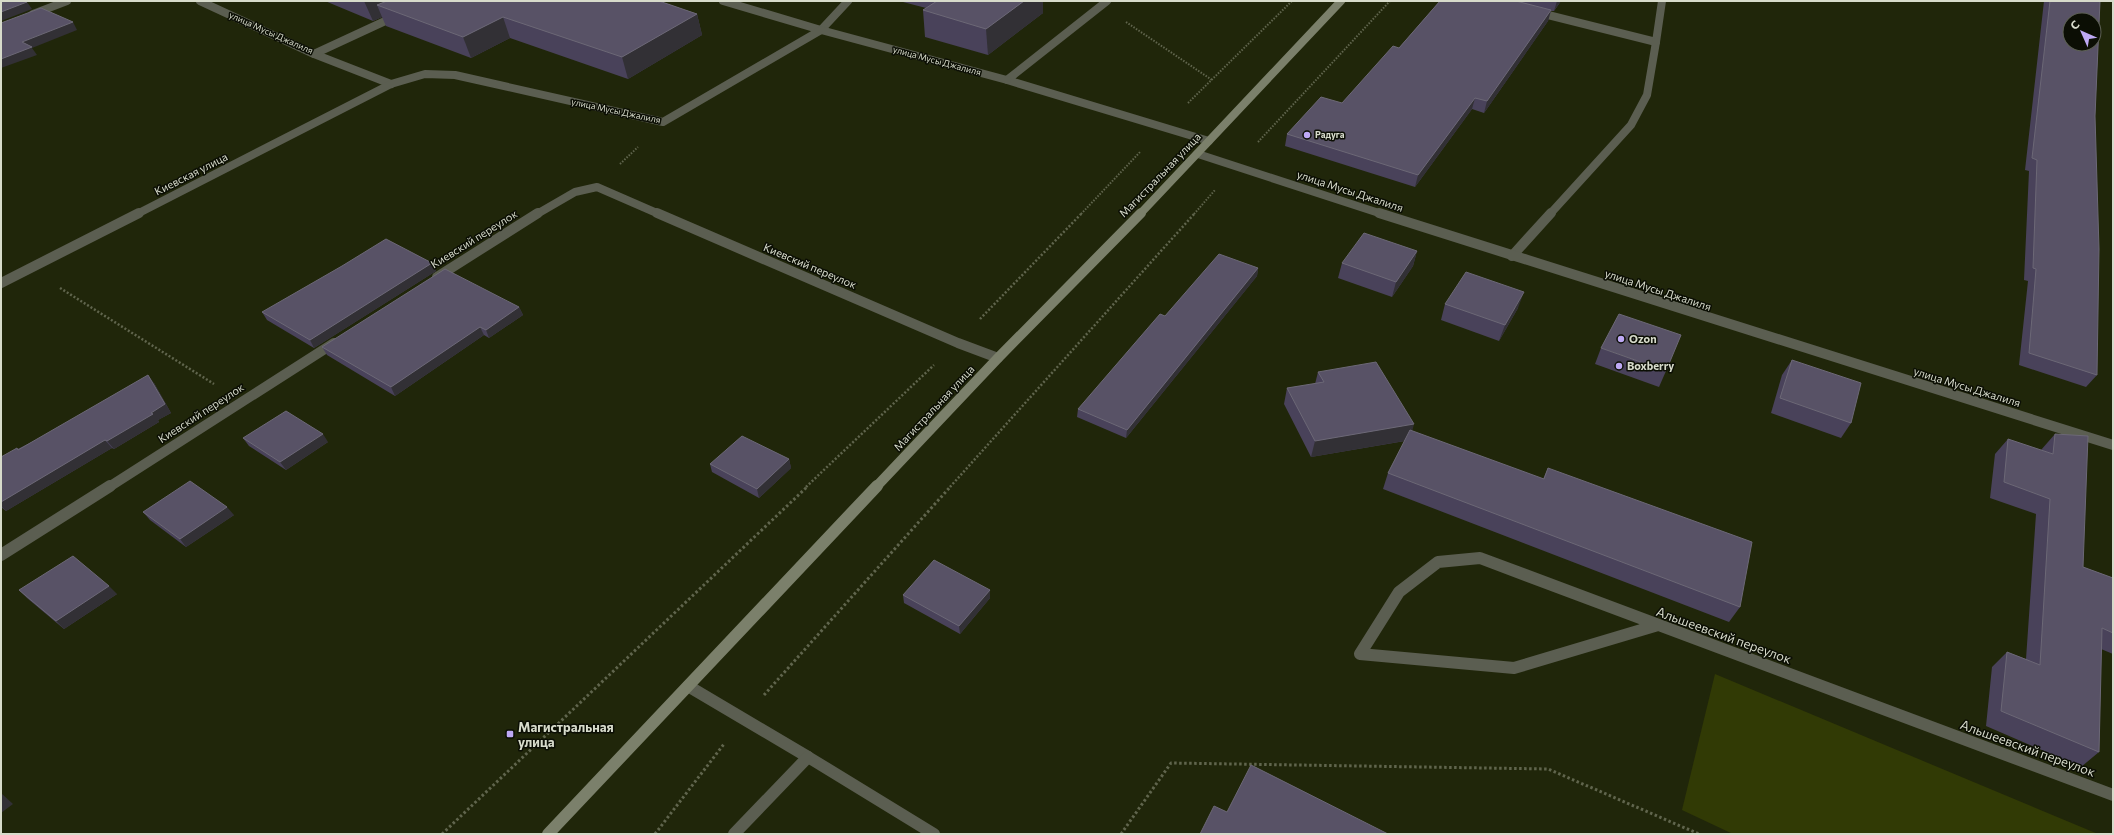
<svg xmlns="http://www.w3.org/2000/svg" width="2114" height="835" viewBox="0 0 2114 835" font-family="Commissioner,sans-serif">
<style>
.green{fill:#313a05}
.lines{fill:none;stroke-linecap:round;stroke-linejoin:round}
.path-far2{stroke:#60654d;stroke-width:2;stroke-dasharray:1.5 1.5;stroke-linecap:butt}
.path-far1{stroke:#60654d;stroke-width:2.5;stroke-dasharray:2 2;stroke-linecap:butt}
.path{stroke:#60654d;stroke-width:3;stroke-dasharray:2.5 2.5;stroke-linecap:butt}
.lane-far2{stroke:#5b5e51;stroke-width:8}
.lane-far1{stroke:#5b5e51;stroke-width:10}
.lane{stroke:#5b5e51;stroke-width:12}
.street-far2{stroke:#5b5e51;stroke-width:8}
.street-far1{stroke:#5b5e51;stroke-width:10}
.street{stroke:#5b5e51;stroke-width:12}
.secondary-far2{stroke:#7b806b;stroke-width:8}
.secondary-far1{stroke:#7b806b;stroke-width:10}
.secondary{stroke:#7b806b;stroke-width:12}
.wall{fill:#49425a}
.shaded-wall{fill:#323035}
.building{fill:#585266;stroke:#6c6876;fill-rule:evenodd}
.poi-dot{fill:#bea9f5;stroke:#0b0e04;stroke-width:1.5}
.labels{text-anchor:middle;stroke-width:3;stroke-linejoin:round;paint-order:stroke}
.far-street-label{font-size:9px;fill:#d7dbcb;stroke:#0b0e04}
.far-poi-label{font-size:9px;font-weight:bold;fill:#d7dbcb;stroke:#0b0e04;text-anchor:start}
.street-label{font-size:11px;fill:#d7dbcb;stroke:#0b0e04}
.poi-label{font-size:11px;font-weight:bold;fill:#d7dbcb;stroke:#0b0e04;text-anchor:start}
.near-street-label{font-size:13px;fill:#d7dbcb;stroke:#0b0e04}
.near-poi-label{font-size:13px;font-weight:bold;fill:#d7dbcb;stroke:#0b0e04;text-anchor:start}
</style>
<rect width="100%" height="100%" fill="#20260a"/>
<path class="green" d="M1715,674L2098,834H1733L1682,810Z"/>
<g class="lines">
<g class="path-far2">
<path d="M1126,22L1212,80"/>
<path d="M1188,103L1292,1"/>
<path d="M1258,142L1390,1"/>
<path d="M620,164L638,147"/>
<path d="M1081,214L1141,151"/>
<path d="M1194,214L1215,190"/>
</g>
<g class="path-far1">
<path d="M60,288L214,384"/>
<path d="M980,319L1082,213"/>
<path d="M806,487L934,365"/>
<path d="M950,487L1195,213"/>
</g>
<g class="path">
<path d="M764,695L951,486"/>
<path d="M442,834L808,486"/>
<path d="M655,834L724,744"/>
<path d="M1121,834L1171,763L1548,769L1699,834"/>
</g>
<g class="lane-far2">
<path d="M1107,1L1007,80L1209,141"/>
<path d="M1536,12L1656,42L1662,1"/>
<path d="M821,30L848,1"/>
<path d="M314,54L391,84"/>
<path d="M1550,214L1631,125L1647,95L1656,42"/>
</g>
<path class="lane-far1" d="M1512,256L1551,213"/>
<g class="lane">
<path d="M1658,625L1514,668L1360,654L1399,592L1438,562L1480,558L2113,795"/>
<path d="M688,686L808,757"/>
<path d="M734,834L808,757L934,834"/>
</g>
<g class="street-far2">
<path d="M200,1L314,54L396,16"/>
<path d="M723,1L821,30"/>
<path d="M33,14L67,1"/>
<path d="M1198,154L1382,214"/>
<path d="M137,214L391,84L425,74L455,75L663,122L821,30L1007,80"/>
<path d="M537,214L575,192L597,187L659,214"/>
</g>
<g class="street-far1">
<path d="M657,213L958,343L998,358"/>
<path d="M1379,213L2113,445"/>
<path d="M437,277L538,213"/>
<path d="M1,283L139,213"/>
<path d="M109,487L334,343"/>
</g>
<path class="street" d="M1,555L110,486"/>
<path class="secondary-far2" d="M1140,214L1341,1"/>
<path class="secondary-far1" d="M876,487L998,358L1141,213"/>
<path class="secondary" d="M548,834L877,486"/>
</g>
<g class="wall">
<path d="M325,1H659L697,14L702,35L628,79L510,38L471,58L386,26L382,17L373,21Z"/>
<path d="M903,1H1043V13L988,55L925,37L923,10L926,8L903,2Z"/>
<path d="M1440,1H1561L1554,11H1551L1548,21L1484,113L1472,109L1415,187L1285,146L1287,134L1342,103L1399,48Z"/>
<path d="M2044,1H2100L2095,116L2097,375L2086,387L2019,365L2028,281L2024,280L2029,171L2025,170Z"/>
<path d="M1417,251L1413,266L1392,297L1338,278L1342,263Z"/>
<path d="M432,263L436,271L314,348L267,320L262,312Z"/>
<path d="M1258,268L1257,276L1126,438L1077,417L1078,409Z"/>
<path d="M1445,304L1518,308L1499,341L1441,320Z"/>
<path d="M519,307L523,315L489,338L484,335L395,396L327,355L322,347Z"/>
<path d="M1601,348L1666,371L1659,387L1595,364Z"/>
<path d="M1792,360L1851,423L1841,438L1771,413L1782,375Z"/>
<path d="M1318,372L1412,431L1543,479L1548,468L1740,607L1729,622L1383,489L1388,473L1405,441L1311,457L1284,404L1287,388L1315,384Z"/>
<path d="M154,383L171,413L158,420L159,422L114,449L112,448L6,511L1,507V457Z"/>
<path d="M2055,434L2083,567L2113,578V654L2101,649L2099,752L2081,767L1986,726L1992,667L2007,652L2026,659L2036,514L1990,498L1995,454L2008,439L2041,450Z"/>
<path d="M243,438L328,442L286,470L249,446Z"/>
<path d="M789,459L791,468L759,498L712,472L710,464Z"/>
<path d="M143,512L234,515L186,547L150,520Z"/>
<path d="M19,590L117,594L64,629L27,598Z"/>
<path d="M990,590V598L960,634L904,603L903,595Z"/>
</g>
<g class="shaded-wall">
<path d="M364,1H416L377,5L382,17L373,21Z"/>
<path d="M1024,1H1043V13L988,55L986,29Z"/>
<path d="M1557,1H1561L1554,11Z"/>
<path d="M27,2L32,9L1,21V12Z"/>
<path d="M1551,10L1548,21L1484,113L1487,101Z"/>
<path d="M697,14L702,35L628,79L622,57Z"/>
<path d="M503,17L510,38L471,58L463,37Z"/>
<path d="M73,22L77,30L32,48L37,55L1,68V59L22,42Z"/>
<path d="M1475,98L1472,109L1415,187L1418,175Z"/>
<path d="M1417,251L1413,266L1392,297L1396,282Z"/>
<path d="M432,263L436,271L314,348L310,340Z"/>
<path d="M1258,268L1257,276L1126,438L1127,430Z"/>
<path d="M1524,292L1518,308L1499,341L1505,325Z"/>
<path d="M519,307L523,315L489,338L486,330Z"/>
<path d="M480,327L484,335L395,396L391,387Z"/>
<path d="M148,375L154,383L171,413L158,420L159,422L114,449L107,441L151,413Z"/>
<path d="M1414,424L1410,440L1311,457L1315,441Z"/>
<path d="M323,434L328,442L286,470L280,462Z"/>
<path d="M105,440L112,448L6,511L1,506V502Z"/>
<path d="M789,459L791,468L759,498L757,489Z"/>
<path d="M227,507L234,515L186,547L180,539Z"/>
<path d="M109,586L117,594L64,629L56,621Z"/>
<path d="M990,590V598L960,634L959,626Z"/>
<path d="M1,793L13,804L1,813Z"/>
</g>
<g class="building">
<path d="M1,1H25L27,2L1,12Z"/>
<path d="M387,1H659L697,14L622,57L503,17L463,37L377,5Z"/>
<path d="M937,1H1024L986,29L923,10Z"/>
<path d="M1440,1H1516L1551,10L1487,101L1475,98L1418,175L1287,134L1321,97L1342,103L1393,46L1399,48Z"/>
<path d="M2050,1H2100L2095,116L2099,249L2097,375L2029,353L2036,269L2033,268L2037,160L2032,158ZM2070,20H2094V44H2070Z"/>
<path d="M41,8L73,22L22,42L32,47L1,59V23Z"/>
<path d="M1364,233L1417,251L1396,282L1342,263Z"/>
<path d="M386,239L432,263L310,340L262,312L342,266Z"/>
<path d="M1219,254L1258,268L1127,430L1078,409L1160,314L1165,316Z"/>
<path d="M445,269L519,307L486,330L480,327L391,387L322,347Z"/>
<path d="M1466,272L1524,292L1505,325L1445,304Z"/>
<path d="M1619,314L1681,335L1666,371L1601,348Z"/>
<path d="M1792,360L1861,383L1851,423L1780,398Z"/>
<path d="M1376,362L1414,424L1315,441L1287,388L1324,382L1318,372Z"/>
<path d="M148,375L165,404L151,413L153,414L107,441L105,440L1,502V457L17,448L18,450Z"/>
<path d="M286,411L323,434L280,462L243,438Z"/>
<path d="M1410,430L1544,479L1548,468L1752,542L1740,607L1388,473Z"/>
<path d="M2055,434L2088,436L2083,567L2113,578V633L2102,628L2099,752L2001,711L2007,652L2040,665L2050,499L2004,482L2008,439L2053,454Z"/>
<path d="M742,436L789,459L757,489L710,464Z"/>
<path d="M190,481L227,507L180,539L143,512Z"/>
<path d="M73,556L109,586L56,621L19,590Z"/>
<path d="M934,560L990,590L959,626L903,595Z"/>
<path d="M1251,765L1388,834H1200L1214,806L1227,812Z"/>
</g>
<g class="poi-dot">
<circle cx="1307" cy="135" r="4"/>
<circle cx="1621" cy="339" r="4"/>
<circle cx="1619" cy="366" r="4"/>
<rect x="506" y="730" width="8" height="8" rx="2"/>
</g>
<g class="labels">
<g class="far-street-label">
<text transform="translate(271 33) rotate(24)" y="3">улица Мусы Джалиля</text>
<text transform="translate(937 61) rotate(15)" y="3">улица Мусы Джалиля</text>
<text transform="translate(616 111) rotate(12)" y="3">улица Мусы Джалиля</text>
</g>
<g class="far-poi-label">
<text x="1315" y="138">Радуга</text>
</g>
<g class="street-label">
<text transform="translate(191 174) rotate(-27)" y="4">Киевская улица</text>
<text transform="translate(1160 175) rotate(-46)" y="4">Магистральная улица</text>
<text transform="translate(1350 191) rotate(18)" y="4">улица Мусы Джалиля</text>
<text transform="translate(474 239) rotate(-32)" y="4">Киевский переулок</text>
<text transform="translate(810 266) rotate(23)" y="4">Киевский переулок</text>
<text transform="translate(1658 290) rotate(18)" y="4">улица Мусы Джалиля</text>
<text transform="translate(1967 387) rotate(17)" y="4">улица Мусы Джалиля</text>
<text transform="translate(934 408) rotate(-47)" y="4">Магистральная улица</text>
<text transform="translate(201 413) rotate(-33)" y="4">Киевский переулок</text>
</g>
<g class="poi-label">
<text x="1629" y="343">Ozon</text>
<text x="1627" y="370">Boxberry</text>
</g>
<g class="near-street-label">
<text transform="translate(1724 635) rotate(20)" y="5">Альшеевский переулок</text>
<text transform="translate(2028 748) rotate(20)" y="5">Альшеевский переулок</text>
</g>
<g class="near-poi-label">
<text x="518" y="732">Магистральная<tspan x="518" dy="15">улица</tspan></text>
</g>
</g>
<rect width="2114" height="835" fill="none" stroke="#d7dbcb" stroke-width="4"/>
<g transform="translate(2082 32) rotate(315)"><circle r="19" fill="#0b0e04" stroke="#5d6054"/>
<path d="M0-3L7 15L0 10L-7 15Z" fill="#bea9f5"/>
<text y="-6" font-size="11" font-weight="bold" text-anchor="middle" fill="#d7dbcb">С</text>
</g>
</svg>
